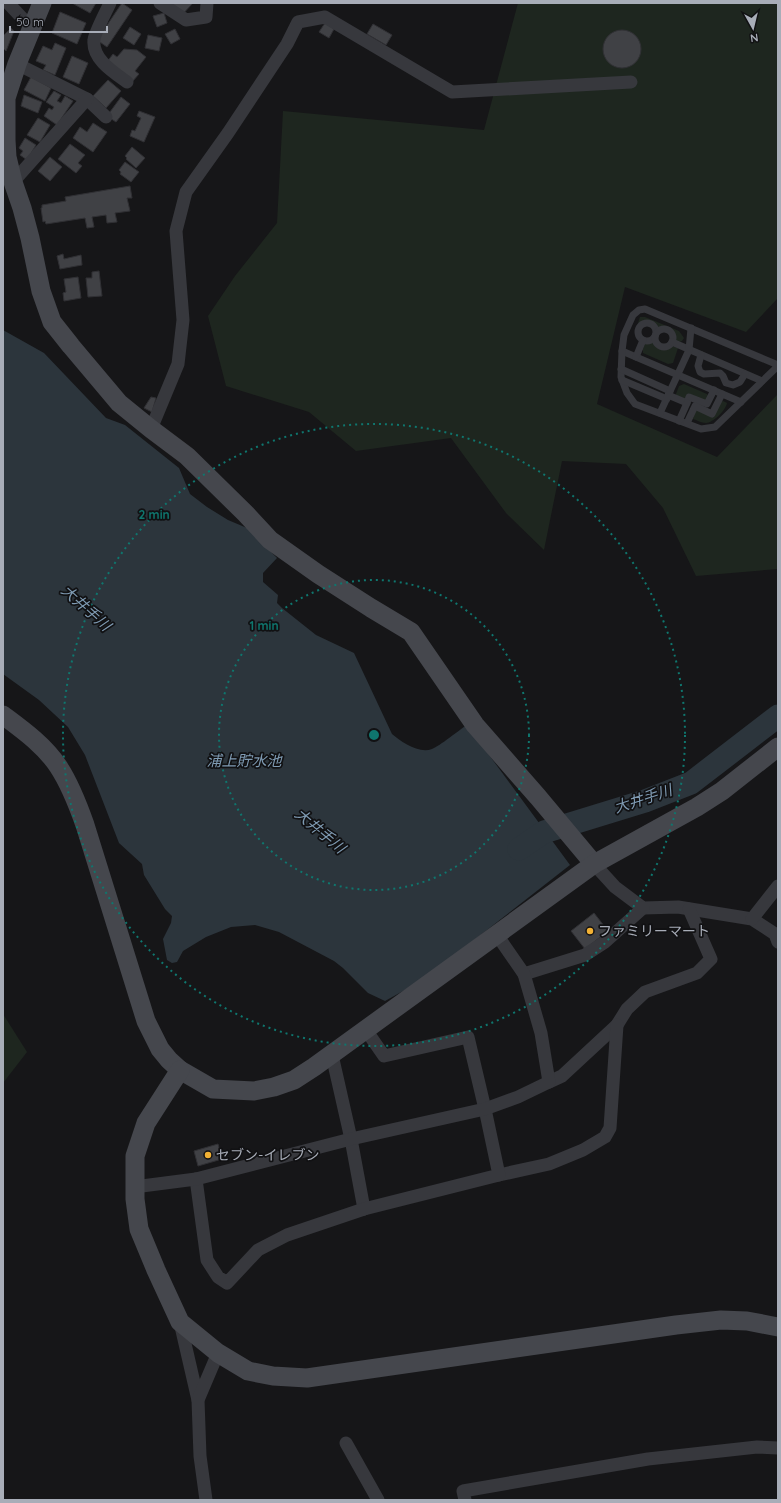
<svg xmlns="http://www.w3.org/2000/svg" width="781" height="1503" viewBox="0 0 781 1503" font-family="Quicksand,'Noto Sans JP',sans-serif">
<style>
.green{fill:#1e261f}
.water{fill:#2c353c}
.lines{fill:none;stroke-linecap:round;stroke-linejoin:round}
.river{stroke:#2c353c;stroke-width:23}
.building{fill:#404145;stroke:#303034}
.lane{stroke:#37383d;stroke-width:7}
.street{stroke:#37383d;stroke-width:13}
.secondary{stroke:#45474d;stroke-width:19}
.ring{fill:none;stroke:#0f766e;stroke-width:2;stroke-dasharray:2 4}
.poi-dot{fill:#f2b134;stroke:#111113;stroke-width:1.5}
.labels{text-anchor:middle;stroke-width:3.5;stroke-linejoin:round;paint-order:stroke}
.poi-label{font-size:14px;fill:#a8adb8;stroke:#111113;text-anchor:start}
.water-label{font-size:15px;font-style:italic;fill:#7f9bb3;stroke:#111113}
.centre{fill:#0f766e;stroke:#111113;stroke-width:2}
.ring-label{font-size:12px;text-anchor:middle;font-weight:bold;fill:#0f766e;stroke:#111113;stroke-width:3.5;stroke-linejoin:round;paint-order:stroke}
</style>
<rect width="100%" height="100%" fill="#161618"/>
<g class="green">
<path d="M518,3H778V298L746,332L625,287L597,404L717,457L778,394V569L696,576L663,508L626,464L562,461L544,550L506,513L451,438L356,451L309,412L226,386L208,316L235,276L277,223L283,111L484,130Z"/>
<path d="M640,317H645L679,331L684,338L682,341L679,342L675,341L673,333L666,328L658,329C653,322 647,319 640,324L638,323Z"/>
<path d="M653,342C658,351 664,352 672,346L678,348L673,363L668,364L643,353V349L645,343Z"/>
<path d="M684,384L707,394L709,397L707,401L686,400L676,396V394L679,386Z"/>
<path d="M723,401L727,403C726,410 713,423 706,423C701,423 697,420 693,419L696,409L713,416L720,402Z"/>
<path d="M3,1014L27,1052L3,1083Z"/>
</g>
<path class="water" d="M3,330L44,353L106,418L125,425L179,468L190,494L207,507L228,520L247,528L277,558L263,573V582L278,595L277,603L282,608L316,635L354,653L392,734C401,742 419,754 432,749C440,746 459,730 467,725L570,865L423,980L385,1001L368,993L343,968L334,961L279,932L255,925L231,927L206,937L183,951L177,962L172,963L167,960L163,939L171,923L172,916L165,909L144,875L142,864L119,843L85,755L68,727L39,700L3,674Z"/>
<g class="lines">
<path class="river" d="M519,849L544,832L645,801L691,783L778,716"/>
</g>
<g class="building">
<path d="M72,3H96L90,13Z"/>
<path d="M122,3L132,10L107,47L97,40Z"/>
<path d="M165,3H193L179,18Z"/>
<path d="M60,12L86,23L77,44L52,33Z"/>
<path d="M164,13L167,23L157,27L153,16Z"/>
<path d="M325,23L334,29L329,38L319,32Z"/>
<path d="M373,24L392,35L386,45L367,34Z"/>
<path d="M130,27L141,34L134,45L123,38Z"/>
<path d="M11,28L14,31L6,51L3,48V36Z"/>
<path d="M175,29L180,39L171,44L165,34Z"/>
<circle cx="622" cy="49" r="19"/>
<path d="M148,35L162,38L159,51L145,48Z"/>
<path d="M55,43L66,48L55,75L43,70L46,65L36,61L43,46L52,50Z"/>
<path d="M124,49L137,50L146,57L135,71L139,74L132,82L107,62L113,54L117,57Z"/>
<path d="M72,56L88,63L79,84L63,77Z"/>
<path d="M31,77L51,88L45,101L24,90Z"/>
<path d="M108,80L121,91L106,108L93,96Z"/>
<path d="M54,91L61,95L57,101L61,103L65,96L73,101L57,125L44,116L49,108L52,110L54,107L46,102Z"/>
<path d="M24,95L42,102L38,113L21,106Z"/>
<path d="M121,97L130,104L116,122L107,116Z"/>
<path d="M139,111L155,117L144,142L130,136L132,130L135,131L141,118L137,116Z"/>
<path d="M38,118L50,125L40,142L27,135Z"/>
<path d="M93,123L107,132L93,152L73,138L80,127L87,132Z"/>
<path d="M25,138L36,145L27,160L20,155L23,151L19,148Z"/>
<path d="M70,144L85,155L78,163L82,166L76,173L58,159Z"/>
<path d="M132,147L145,158L136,168L126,159L127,158L125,156Z"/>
<path d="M50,157L62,167L50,181L38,171Z"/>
<path d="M125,162L139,172L131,182L120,174L121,172L119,170Z"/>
<path d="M130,186L132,198H127L130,211L115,213L117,222L107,223L106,215L92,217L94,227L87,228L85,218L46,224L45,221L43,222L41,208H42V205L66,201L65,197Z"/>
<path d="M63,254L64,259L81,255L82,265L60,269L57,256Z"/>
<path d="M99,271L102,296L88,297L86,278H92V272Z"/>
<path d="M78,277L81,298L64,301L63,293L66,292L64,279Z"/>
<path d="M151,397L156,398L152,412L144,408Z"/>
<path d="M594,913L608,931L585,949L571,931Z"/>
<path d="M218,1144L222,1159L198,1166L194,1151Z"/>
</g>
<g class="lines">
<g class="lane">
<circle cx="647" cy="332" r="9"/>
<circle cx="664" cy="338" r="9"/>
<path d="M672,342L762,381"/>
<path d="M622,351L741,402"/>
<path d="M701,355L698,366L700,372L704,374L720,373L723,376L726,383L733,385L740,382L745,374"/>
<path d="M636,357L643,340"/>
<path d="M778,365L645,309L639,310L633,315L624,335L622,351L621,377L627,393L635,404L701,429L715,427L778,366"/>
<path d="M621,369L670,391"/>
<path d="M622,380L667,399"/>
<path d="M668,395L687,403L689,397L707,404L714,390"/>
<path d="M660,413L689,350L691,328"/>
<path d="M679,421L687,403"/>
<path d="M687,423L695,406L712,414L722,394"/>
</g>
<g class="street">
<path d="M8,3L23,19L33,25"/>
<path d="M110,3C107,10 94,34 94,40C92,59 113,72 127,82"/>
<path d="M160,3L186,20L206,17L207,3"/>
<path d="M17,64L87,99L106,117"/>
<path d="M13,182L87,99"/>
<path d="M151,429L178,364L183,320L176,231L186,192L228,133L287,44L298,22L325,17L452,92L631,82"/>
<path d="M594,864L615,887L643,908L678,907L752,919L775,934L778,942"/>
<path d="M752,919L778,886"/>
<path d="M524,974L585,955L605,942L643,908"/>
<path d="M332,1055L351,1139L364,1209"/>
<path d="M549,1082L562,1076L617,1025L627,1009L645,992L697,973L711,959L689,909"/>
<path d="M499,1175L549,1164L583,1150L605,1137L610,1128L617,1025"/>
<path d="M196,1179L207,1260L218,1277L227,1283L258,1250L287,1235L364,1209L499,1175L485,1109L468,1037L384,1056L366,1030"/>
<path d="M134,1187L196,1179L351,1139L485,1109L518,1097L549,1082L541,1033L524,974L497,935"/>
<path d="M180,1322L198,1400"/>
<path d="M346,1443L378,1500"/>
<path d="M206,1500L200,1456L198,1400L218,1353"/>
<path d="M465,1500L463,1491L648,1459L757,1447L778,1448"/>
</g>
<g class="secondary">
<path d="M42,3L17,64L6,98V140L7,157L13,182L22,208L30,238L41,291L52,322L71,346L119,403L151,429L187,456L246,514L270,540L318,574L371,608L411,632L475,725L538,797L594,864"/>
<path d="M3,715C23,730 44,745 58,766C70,784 78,805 85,825L146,1021L160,1049L169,1060L180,1070L213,1089L254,1091L274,1087L294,1080L314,1067L594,864L697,807L722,791L778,747"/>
<path d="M180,1070L146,1123L135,1156V1199L139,1229L156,1270L180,1322L218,1353L248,1371L273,1376L307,1378L676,1325L721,1320L747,1321L778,1327"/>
</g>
</g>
<g class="ring">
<circle cx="374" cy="735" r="155"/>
<circle cx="374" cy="735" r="311"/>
</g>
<g class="poi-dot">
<circle cx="590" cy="931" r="4"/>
<circle cx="208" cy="1155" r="4"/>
</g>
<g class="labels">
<g class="poi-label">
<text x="598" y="936">ファミリーマート</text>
<text x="216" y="1160">セブン-イレブン</text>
</g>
<g class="water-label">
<text transform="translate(86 608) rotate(42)" y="5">大井手川</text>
<text x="244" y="766">浦上貯水池</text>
<text transform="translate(643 799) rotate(-18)" y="5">大井手川</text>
<text transform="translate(320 831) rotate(40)" y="5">大井手川</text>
</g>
</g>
<circle cx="374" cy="735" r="6" class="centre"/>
<g class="ring-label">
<text x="154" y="519">2 min</text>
<text x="264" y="630">1 min</text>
</g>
<rect width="781" height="1503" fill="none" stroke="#a8adb8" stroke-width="8"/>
<g transform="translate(753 28) rotate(172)" stroke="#111113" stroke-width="3" paint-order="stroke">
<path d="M0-3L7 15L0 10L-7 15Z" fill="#a8adb8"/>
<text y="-6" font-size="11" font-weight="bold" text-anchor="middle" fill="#a8adb8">N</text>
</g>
<path d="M10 26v6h97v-6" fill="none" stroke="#a8adb8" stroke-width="2"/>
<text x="16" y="26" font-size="12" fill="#a8adb8" stroke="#111113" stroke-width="3" paint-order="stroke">50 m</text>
</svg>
